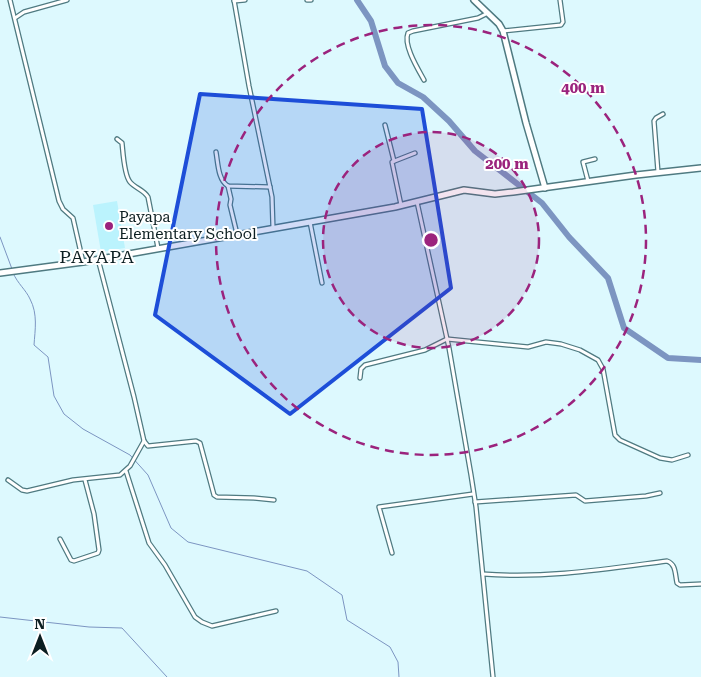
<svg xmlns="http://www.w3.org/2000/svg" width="701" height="677" viewBox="0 0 701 677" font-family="'Roboto Serif',serif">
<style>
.built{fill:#bbf3fd}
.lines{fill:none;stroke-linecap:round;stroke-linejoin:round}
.stream{stroke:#7c95c1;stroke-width:1}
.river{stroke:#7c95c1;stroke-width:6}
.street-casing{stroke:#4f7a81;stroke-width:5.5}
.secondary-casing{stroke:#4f7a81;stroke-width:8}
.street{stroke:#fff;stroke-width:3}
.secondary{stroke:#fff;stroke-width:5}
.marked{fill:#1d4ed8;fill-opacity:0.2;stroke:#1d4ed8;stroke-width:4;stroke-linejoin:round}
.ring{fill:none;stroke:#9b237d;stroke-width:2.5;stroke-dasharray:9 6}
.poi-dot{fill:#9b237d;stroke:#fff;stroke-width:2}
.labels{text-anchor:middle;stroke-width:4;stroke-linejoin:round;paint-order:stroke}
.poi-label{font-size:15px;fill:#0c1e21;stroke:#fff;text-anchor:start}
.quarter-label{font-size:18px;letter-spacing:1px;fill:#0c1e21;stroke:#fff}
.centre{fill:#9b237d;stroke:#fff;stroke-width:2.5}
.ring-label{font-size:15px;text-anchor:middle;font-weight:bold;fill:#9b237d;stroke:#fff;stroke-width:4;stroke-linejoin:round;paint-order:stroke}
</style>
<rect width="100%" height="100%" fill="#ddf9fe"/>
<path class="built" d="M117,201L125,248L101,252L93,205Z"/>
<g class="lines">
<g class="stream">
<path d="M0,237L12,269"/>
<path d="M13,273C18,284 26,290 30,299C38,314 35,330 34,345L48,357L54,396L64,414L83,429L130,455L148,475L171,528L188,542L307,571L342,595L347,620L390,647L398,662L399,677"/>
<path d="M0,617L89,627L122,628L167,677"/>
</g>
<path class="river" d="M357,0L371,21L385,66L398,83L423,97L449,121L475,151L542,203L569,237L608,278L624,328L668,358L701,360"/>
<g class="street-casing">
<g id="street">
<path d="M10,0L59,201L63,209L73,218L83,262"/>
<path d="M234,0L249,86L272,197L273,228"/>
<path d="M307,0H311"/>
<path d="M234,1L245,0"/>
<path d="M15,18L24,12L67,0"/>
<path d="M503,31L561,25L563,22L560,0"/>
<path d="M424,80C418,69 403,45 408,33L413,31L478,18L488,13"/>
<path d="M385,125L394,161"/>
<path d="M117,139L122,143C123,152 124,175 130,182C135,188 144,190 148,197L158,248"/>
<path d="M216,152C218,163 218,180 228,186L270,187"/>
<path d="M658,172L654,121L656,118L663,114"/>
<path d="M588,181L583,162L595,159"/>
<path d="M228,186L231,199L230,205L237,234"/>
<path d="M417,202L449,348L471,475L476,507L493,677"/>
<path d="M401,205L392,162L415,153"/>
<path d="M310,222L322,283"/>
<path d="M98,259L134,397L144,441L148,446L196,441L200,443L214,495L217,497L254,498L274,500"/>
<path d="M360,378L361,369L365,365L425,350L447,339L528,347L546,342L561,344L580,350L598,360L603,369L615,435L620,440L660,458L672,460L688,455"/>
<path d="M126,471L149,543L165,565L195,617L202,622L212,626L276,611"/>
<path d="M8,480L22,490L27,491L73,480L120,475L130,466L144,441"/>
<path d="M475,502L576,495L585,501L646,496L660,493"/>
<path d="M60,539L71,560L74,561L98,553L99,550L94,514L85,480"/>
<path d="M392,553L379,507L473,494"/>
<path d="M483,574C545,579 606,569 667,561C676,564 675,574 677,583L680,585L701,584"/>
</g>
</g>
<g class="secondary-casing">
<g id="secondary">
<path d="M474,0L499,24L503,31L526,123L545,188"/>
<path d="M0,273L83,262L310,222L395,207L464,190L495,194L513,192L636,175L701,168"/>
</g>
</g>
<use href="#street" class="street"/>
<use href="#secondary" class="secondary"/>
</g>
<path class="marked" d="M200,94L422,109L451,288L290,414L155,315Z"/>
<circle cx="431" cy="240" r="108" fill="#9b237d" fill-opacity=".12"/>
<g class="ring">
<circle cx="431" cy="240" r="108"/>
<circle cx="431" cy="240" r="215"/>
</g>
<circle class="poi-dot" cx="109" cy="226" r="5"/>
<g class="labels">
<g class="poi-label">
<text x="119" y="222">Payapa<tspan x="119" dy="17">Elementary School</tspan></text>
</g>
<g class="quarter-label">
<text x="97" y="263">PAYAPA</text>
</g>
</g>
<circle cx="431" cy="240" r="8" class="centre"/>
<g class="ring-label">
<text x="583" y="93">400 m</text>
<text x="507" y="169">200 m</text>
</g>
<g transform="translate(40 637)" stroke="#ffffff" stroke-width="4" paint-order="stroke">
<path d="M0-4L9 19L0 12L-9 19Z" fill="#0c1e21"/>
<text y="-8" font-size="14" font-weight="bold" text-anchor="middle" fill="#0c1e21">N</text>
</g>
</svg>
